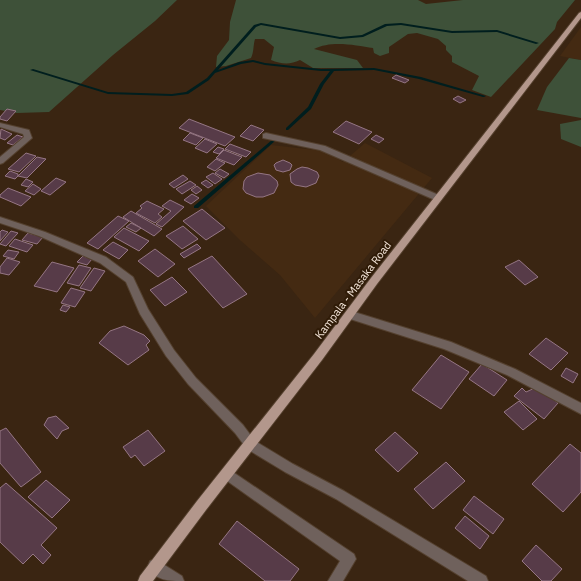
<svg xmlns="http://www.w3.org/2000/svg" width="581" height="581" viewBox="0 0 581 581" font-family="'IBM Plex Sans',sans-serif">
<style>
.built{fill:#442a12}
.green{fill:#3e5139}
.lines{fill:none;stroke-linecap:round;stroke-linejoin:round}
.stream{fill:#001e1e;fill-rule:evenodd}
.building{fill:#573b48;stroke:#957684}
.service-casing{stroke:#54402e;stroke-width:2}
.minor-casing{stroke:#54402e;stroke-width:2}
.primary-casing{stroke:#54402e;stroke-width:2}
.service{fill:#6f615c;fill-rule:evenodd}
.minor{fill:#6f615c;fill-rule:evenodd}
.primary{fill:#b3978c;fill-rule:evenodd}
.labels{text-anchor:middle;stroke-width:4;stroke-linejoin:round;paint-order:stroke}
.street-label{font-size:11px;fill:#f4e6da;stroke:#301c08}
</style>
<rect width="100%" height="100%" fill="#3a2512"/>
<g class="built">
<path d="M581,27V60L560,56Z"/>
<path d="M365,143L432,178L315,318L280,275L241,241L206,206L271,145L324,151L343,162Z"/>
</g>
<g class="green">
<path d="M0,0H177L155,21L113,55L49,112L17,113L0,110Z"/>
<path d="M236,0H418L426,4L463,0H575L557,22L555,29L491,97L472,90L479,76L452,62V56L446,50V46L438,39L417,33L408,34L389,47V53L380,56L374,53L373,48C355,45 331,40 314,49L357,60L363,68H313L300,60C290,65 281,64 271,60L274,47L264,39H255C253,46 254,52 251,58L226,66L216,67L217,56L229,40L230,22Z"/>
<path d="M569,58L581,60V118L537,110L547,87Z"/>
<path d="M581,120V147L561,139L560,124Z"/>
</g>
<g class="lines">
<g class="stream">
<path d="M261,23L340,37L362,35L385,24L401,23L452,31L497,30L539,43L536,44L497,32L452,33L401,25L387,26L363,37L340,39L261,25L256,27L218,70L239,62L253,60L265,63L321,69L374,68L421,77L486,96L484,97H483L419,79L374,70L334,71L324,84L311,109L288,130H286V128L308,107L320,84L330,71H321L265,65L253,62L241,64L215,73L209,80L188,94L172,96L108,94L30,70L33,69L108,92L172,94L186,92L207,78L254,25Z"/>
<path d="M272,140H273L275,141L198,208H194V206Z"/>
</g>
</g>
<g class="building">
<path d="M396,75L409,80L405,83L392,78Z"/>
<path d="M458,96L466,100L460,103L453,99Z"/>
<path d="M7,109L16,111L7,121L0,119V117Z"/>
<path d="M189,119L235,137L225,146L179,128Z"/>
<path d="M346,121L372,132L359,144L333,132Z"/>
<path d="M251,125L264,130L253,141L240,136Z"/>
<path d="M1,129L12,134L5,140L0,138Z"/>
<path d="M190,133L203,138L196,145L183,140Z"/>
<path d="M17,135L23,137L13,145L7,143Z"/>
<path d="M376,135L384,139L379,143L371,139Z"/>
<path d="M205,139L217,144L207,153L195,148Z"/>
<path d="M230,144L251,152L246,157L225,149Z"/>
<path d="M218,147L224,149L219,154L213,152Z"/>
<path d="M224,150L242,157L234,165L216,158Z"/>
<path d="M26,153L36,156L19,172L8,169Z"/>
<path d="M37,157L46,159L27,178L18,176Z"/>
<path d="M216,159L225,163L215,171L207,167Z"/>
<path d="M283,160L290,163L292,165L290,170L283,172L276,170L274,165L276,163Z"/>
<path d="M302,167L308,168L317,172L319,176L316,183L306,187L295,185L291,182L290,174L297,169Z"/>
<path d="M220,169L229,174L224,178L215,173Z"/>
<path d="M10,171L18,174V176L15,179L5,176Z"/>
<path d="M213,173L222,179L215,184L206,177Z"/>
<path d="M258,173L270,175L277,181L278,185L274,193L263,197H256L246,193L243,189L244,181L247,177Z"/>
<path d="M183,175L188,179L174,188L169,184Z"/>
<path d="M56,178L66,182L50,195L41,191Z"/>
<path d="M26,179L33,182L28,187L21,185Z"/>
<path d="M206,180L213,185L208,188L201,183Z"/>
<path d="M190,181L196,185L182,194L176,189Z"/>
<path d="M33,184L41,189L34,195L25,191Z"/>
<path d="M197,186L202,190L196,194L191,190Z"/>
<path d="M8,188L31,197L21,206L0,197V195Z"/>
<path d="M192,194L199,198L191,204L184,200Z"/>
<path d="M170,200L184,207L162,227L156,224L171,211L162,206Z"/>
<path d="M147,201L164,209L158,214L162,217L155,223L136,213L142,208L140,206Z"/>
<path d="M202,209L225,228L206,240L183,221Z"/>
<path d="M131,211L162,229L154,236L123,217Z"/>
<path d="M118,216L129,221L98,249L87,243Z"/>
<path d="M131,223L141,228L136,232L126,227Z"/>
<path d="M183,226L198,239L182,249L166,236Z"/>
<path d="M124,228L149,241L139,251L114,237Z"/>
<path d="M2,230L8,232L0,241V232Z"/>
<path d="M11,231L18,233L6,246L0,244Z"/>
<path d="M28,233L43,237L37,244L22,240Z"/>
<path d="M15,239L33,245L27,252L9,246Z"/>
<path d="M113,242L128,250L119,259L103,250Z"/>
<path d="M197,244L201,248L184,258L180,254Z"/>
<path d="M155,249L175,264L158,277L138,261Z"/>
<path d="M8,250L19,252L14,259L3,256Z"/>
<path d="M83,256L92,259L87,265L77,262Z"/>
<path d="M212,256L247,294L223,308L188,269Z"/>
<path d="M7,258L20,262L9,275L0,273V267Z"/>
<path d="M519,260L538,277L525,285L505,267Z"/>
<path d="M52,262L74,268L57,292L34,286Z"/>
<path d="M79,265L91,268L79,286L67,283Z"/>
<path d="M94,268L105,271L91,291L80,288Z"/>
<path d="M172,277L187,292L165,306L150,290Z"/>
<path d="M71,288L85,292L75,307L61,303Z"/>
<path d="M63,305L70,307L66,312L60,310Z"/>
<path d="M124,326L144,335L150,341L146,345L149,350L128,365L99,343L110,331Z"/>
<path d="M546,338L568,353L551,370L529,354Z"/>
<path d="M441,355L469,372L441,409L412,390Z"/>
<path d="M482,364L507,380L494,396L469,379Z"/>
<path d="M566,368L578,374L573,383L561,376Z"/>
<path d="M537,387L558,403L544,419L514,396L522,388L526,392Z"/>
<path d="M519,401L537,419L523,430L504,412Z"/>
<path d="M56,416L69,428L62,431L57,439L44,425L48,418Z"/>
<path d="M6,428L41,472L21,487L0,463V431Z"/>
<path d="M148,430L165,451L144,466L135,455L131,458L123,447Z"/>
<path d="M395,432L418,453L398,472L375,450Z"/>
<path d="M570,444L581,453V492L563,512L532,484Z"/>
<path d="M446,462L465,481L433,509L414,489Z"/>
<path d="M46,480L70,500L52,518L28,497Z"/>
<path d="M6,483L57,528L41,545L51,555L43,564L33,554L23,564L0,542V488Z"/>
<path d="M474,496L504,519L493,534L463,510Z"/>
<path d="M465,516L489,536L480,549L455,528Z"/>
<path d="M237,521L299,569L290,581H265L219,544Z"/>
<path d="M536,545L562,569L551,581H542L522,561Z"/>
</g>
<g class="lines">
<g class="service-casing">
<g id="service">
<path d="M266,133L325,146L441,196L442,198L441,200H435L320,150L263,138V134Z"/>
<path d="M227,468L354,554L356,559L343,581H328L340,561L223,478L221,474L223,470Z"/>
<path d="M155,559L182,576L184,581C170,581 154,581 148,566L150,561Z"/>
</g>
</g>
<g class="minor-casing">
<g id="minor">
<path d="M0,123L29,130L32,138L3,163L0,164V157L24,137L23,134L0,127Z"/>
<path d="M0,217L45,232L106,257L133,277L148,309L174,350L196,378L243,425L255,441L293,464L344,491L486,576L488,581H468L336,499L285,472L247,449L235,433L188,384L166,356L140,314L126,282L100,263L39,236L0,223Z"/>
<path d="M351,311L451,342L515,369L581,403V414L507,375L444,349L347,318L346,315L347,312Z"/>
</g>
</g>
<g class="primary-casing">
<path id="primary" d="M581,12V18L377,284L322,360L206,510L153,581H138L140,576L197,501L314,354L371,278L579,13Z"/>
</g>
<use href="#service" class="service"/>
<use href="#minor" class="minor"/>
<use href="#primary" class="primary"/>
</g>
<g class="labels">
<g class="street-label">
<text transform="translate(353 290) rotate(-53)" y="4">Kampala - Masaka Road</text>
</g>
</g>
</svg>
